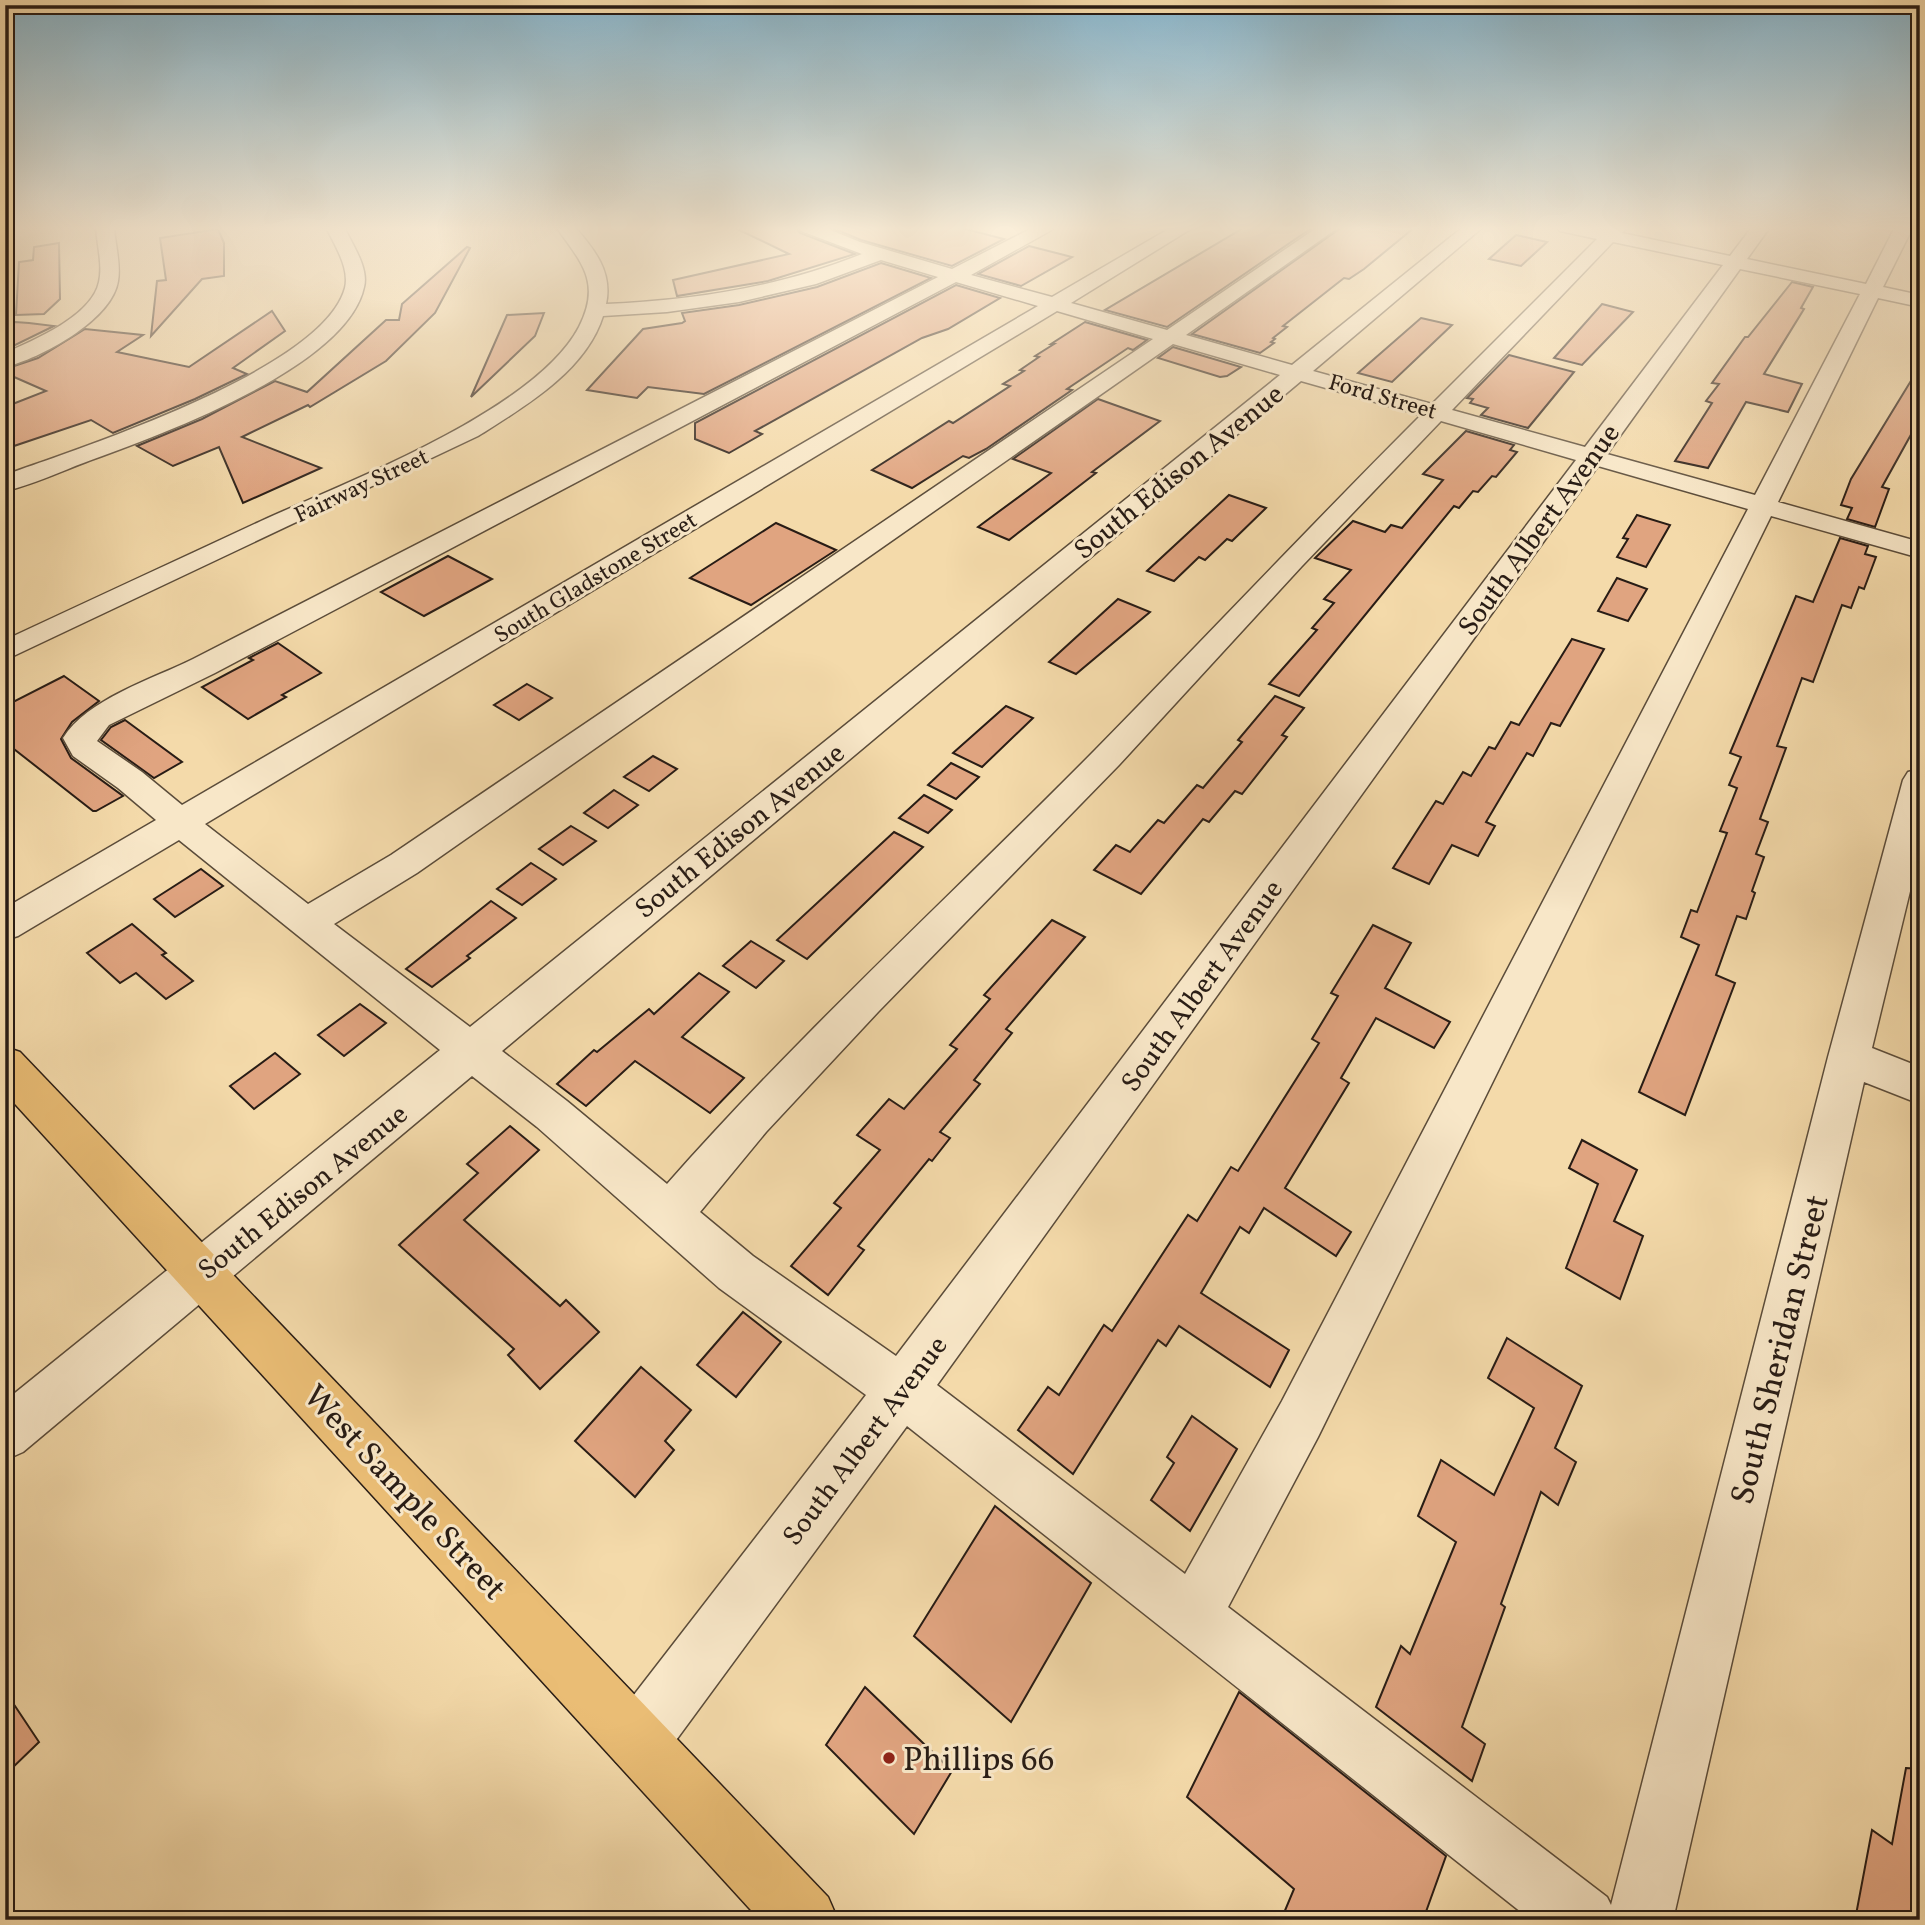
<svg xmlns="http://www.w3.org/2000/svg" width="1925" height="1925" viewBox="0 0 1925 1925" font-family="Vollkorn,serif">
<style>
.building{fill:#e0a480;stroke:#281c15;stroke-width:2}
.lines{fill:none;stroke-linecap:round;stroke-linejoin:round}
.minor-casing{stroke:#5b4c3a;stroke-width:3}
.major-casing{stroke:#281c15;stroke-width:3}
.minor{fill:#f8e7c8;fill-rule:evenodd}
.major{fill:#eabd75;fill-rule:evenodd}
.poi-dot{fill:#8f2418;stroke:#f8e7c8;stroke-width:2.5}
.labels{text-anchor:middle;stroke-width:6;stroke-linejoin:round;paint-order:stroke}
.far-street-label{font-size:23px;fill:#281c15;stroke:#f8e7c8}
.street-label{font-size:28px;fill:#281c15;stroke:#f8e7c8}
.near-street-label{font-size:33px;fill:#281c15;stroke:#f8e7c8}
.near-poi-label{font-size:33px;fill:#281c15;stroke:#f8e7c8;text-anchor:start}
</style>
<rect width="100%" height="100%" fill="#f4daaa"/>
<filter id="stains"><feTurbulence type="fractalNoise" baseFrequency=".00286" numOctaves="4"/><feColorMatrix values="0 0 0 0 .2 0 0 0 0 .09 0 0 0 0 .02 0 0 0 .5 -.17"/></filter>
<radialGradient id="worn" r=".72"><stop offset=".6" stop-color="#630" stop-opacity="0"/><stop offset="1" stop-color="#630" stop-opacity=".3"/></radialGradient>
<g class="building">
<path d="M733,227H795L800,233L855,254L768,281L677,296L673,280L789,254Z"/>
<path d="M830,227H958L1004,239L952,266L861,240Z"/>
<path d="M1245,227H1313L1167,327L1105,310Z"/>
<path d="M1342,227H1415L1364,269L1349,279L1344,278L1283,326L1287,327L1273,338L1275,339L1271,342L1274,343L1260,353L1192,334Z"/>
<path d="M218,229L224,243V276L202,279L151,336L157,281L166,280L160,238Z"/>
<path d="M1516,235L1547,242L1521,266L1489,259Z"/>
<path d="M59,243L60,299L44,314L16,315L19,262L33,260L34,247Z"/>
<path d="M1029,246L1072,257L1021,286L978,274Z"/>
<path d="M467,247L470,248L435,313L386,361L310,407L308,405L242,437L321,468L243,503L219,447L173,466L137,446L202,419L275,381L307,392L386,320H399L402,304Z"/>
<path d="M881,263L931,278L704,394L648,387L637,398L587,390L643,329L682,323L685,321L682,313L739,305L817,287Z"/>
<path d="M1792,282L1813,287L1801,308L1804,309L1764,374L1802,384L1788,412L1746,402L1708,468L1675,461L1712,403L1706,401L1719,384L1712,383L1745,337H1748Z"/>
<path d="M956,285L1000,298L948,329L922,338L755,431L762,434L729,453L695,439V423Z"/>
<path d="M1602,304L1633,312L1582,365L1554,358Z"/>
<path d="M272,311L285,331L233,368L247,374L195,399L113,433L91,420L5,449V407L46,391L5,373V369L38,358L85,329L143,335L117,352L189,367Z"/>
<path d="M544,313L535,336L471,397L507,315Z"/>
<path d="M1421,318L1452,325L1392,382L1358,373Z"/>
<path d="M15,322L29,323L54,326L5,350V331Z"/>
<path d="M1085,322L1147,340L1133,350L1128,348L1067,389L1072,390L986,449L969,458L963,456L912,488L872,470L949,421L953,423L1010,386L1003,384L1024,371L1020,370L1039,357L1035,356L1054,344H1051Z"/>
<path d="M1173,347L1241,367L1227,376L1220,377L1158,358Z"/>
<path d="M1509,355L1574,372L1528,428L1481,415L1488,408L1470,403L1473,399L1467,398Z"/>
<path d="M1920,366V433L1913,431L1882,487L1889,489L1875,527L1847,519L1852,508L1841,505L1851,479Z"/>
<path d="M1098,399L1160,421L1092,472L1096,473L1009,540L978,527L1051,473L1013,459Z"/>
<path d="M1466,431L1514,445L1510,450L1517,452L1496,477L1492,476L1478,492L1473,491L1459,508L1454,506L1299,696L1269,684L1317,630L1312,628L1334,603L1324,599L1351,570L1315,558L1353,521L1385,532L1391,525L1402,528L1443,480L1423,474Z"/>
<path d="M1229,495L1266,508L1232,541L1227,539L1205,560L1199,557L1174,581L1147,571Z"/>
<path d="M1637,515L1670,525L1646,567L1617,557L1628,539L1623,538Z"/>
<path d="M776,523L836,550L751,605L690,578Z"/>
<path d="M1840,538L1868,546L1865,554L1876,557L1864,589L1859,587L1851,608L1842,605L1813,682L1802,678L1777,746L1786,748L1760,819L1768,822L1756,854L1764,857L1752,891L1755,893L1746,919L1737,916L1716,975L1735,983L1685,1115L1639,1092L1699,945L1681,937L1691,910L1697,912L1727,833L1720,831L1737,788L1729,785L1741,757L1730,753L1796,596L1813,602Z"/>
<path d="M448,556L492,579L424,616L381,592Z"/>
<path d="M1617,578L1647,589L1628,621L1598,611Z"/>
<path d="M1118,599L1150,612L1076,674L1049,662Z"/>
<path d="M1572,639L1604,649L1560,726L1551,723L1533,756L1527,753L1486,822L1495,826L1478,856L1452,845L1429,884L1393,868L1436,801L1443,804L1463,772L1471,776L1489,747L1495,749L1511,722L1519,725Z"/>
<path d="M278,643L321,673L282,695L286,697L248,719L202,687L253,660L249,658Z"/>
<path d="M64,676L99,701L72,722L61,739L71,758L123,796L96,811H93L5,742V706Z"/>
<path d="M527,684L552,698L519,720L494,705Z"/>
<path d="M1275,696L1304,708L1282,735L1287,737L1242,794L1235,791L1209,822L1203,819L1141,894L1094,870L1116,845L1130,852L1158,820L1164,823L1197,785L1203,788L1242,742L1238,740Z"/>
<path d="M1006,706L1033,718L982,767L953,753Z"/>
<path d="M125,720L182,762L154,778L101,740L111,727Z"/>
<path d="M653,756L677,769L649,791L624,777Z"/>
<path d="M951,763L979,777L956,799L928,785Z"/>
<path d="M614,790L638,805L608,828L584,813Z"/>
<path d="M924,795L952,810L928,833L899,818Z"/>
<path d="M571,826L596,841L563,865L539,849Z"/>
<path d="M894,832L923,847L807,959L777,940Z"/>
<path d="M531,863L556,879L522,905L497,889Z"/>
<path d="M201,869L223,886L175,917L154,899Z"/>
<path d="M491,901L516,918L467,956L470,958L432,987L406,969Z"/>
<path d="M1052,920L1085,937L1006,1029L1012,1033L974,1080L980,1084L940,1132L950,1138L932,1161L929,1159L858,1246L864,1250L828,1295L791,1266L841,1208L834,1203L880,1150L857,1135L889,1099L904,1109L957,1049L950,1045L990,999L984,995Z"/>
<path d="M132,924L166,953L162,955L193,981L166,999L136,973L120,983L87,953Z"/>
<path d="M1373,925L1411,943L1385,988L1450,1022L1434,1048L1376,1018L1341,1078L1349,1083L1285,1188L1351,1232L1336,1256L1264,1208L1249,1233L1240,1227L1201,1293L1289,1350L1270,1387L1179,1326L1166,1346L1158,1340L1073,1474L1018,1430L1048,1387L1059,1395L1104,1325L1112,1331L1188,1215L1197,1221L1231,1167L1238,1171L1319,1043L1312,1039L1338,996L1331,993Z"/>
<path d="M751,941L784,961L756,988L723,966Z"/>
<path d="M699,973L729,992L682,1037L744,1078L710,1113L635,1061L586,1106L557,1084L594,1050L597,1052L649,1009L654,1014Z"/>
<path d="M360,1004L386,1023L344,1056L318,1035Z"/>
<path d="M275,1053L300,1074L254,1109L230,1086Z"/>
<path d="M510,1126L539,1150L464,1220L560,1306L566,1300L599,1332L540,1389L508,1355L514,1349L399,1245L478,1173L467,1164Z"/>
<path d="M1582,1140L1637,1170L1614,1221L1643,1236L1620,1299L1566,1268L1598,1184L1569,1168Z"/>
<path d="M743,1312L781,1342L736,1397L697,1365Z"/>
<path d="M1507,1338L1582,1386L1555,1448L1576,1462L1558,1505L1541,1492L1501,1604L1505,1607L1462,1727L1485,1744L1472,1781L1376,1707L1401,1646L1410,1654L1456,1542L1418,1516L1441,1460L1494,1495L1534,1408L1488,1378Z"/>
<path d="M641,1367L691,1410L665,1441L674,1450L635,1497L575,1441Z"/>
<path d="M1192,1416L1237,1449L1190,1531L1151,1500L1174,1463L1167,1457Z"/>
<path d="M995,1506L1091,1583L1011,1722L914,1636Z"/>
<path d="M865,1687L952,1771L914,1834L826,1745Z"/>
<path d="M5,1691L39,1742L5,1775Z"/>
<path d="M1239,1692L1446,1856L1423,1920H1281L1294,1889L1187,1797Z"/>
<path d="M1906,1768L1920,1769V1920H1855L1872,1830L1892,1844Z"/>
</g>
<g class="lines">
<g class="minor-casing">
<g id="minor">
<path d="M96,227H114C115,244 121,264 118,281C112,320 40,359 5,367V353C34,340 92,316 99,282C103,265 97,245 96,227Z"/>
<path d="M326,227H344C352,244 369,268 364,287C347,368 157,436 86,462C59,472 33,485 5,491V475C82,447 323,370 345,288C350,268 334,244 326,227Z"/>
<path d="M556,227H575C594,249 613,272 606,304C695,300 780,287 862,254L801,231L798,227H823L860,242L952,269L1034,227H1057L971,275L1052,297L1172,227H1194L1071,303L1167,330L1318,227H1339L1186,335L1292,365L1463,227H1483L1313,371L1432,404L1597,239L1560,231L1557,227L1605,230L1608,227H1627L1622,233L1730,256L1752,227H1770L1747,259L1866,284L1895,227H1913L1883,287L1920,295V307L1878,298L1778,502L1920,542V558L1771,516L1318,1437L1228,1607L1607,1897L1611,1905L1828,1057L1903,780L1908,772L1920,769V850L1872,1048L1920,1067V1104L1864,1082L1673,1920H1531L907,1426L660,1762L638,1770L616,1762L608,1740L616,1718L866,1395L719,1288L537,1127L472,1076L23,1452L5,1460V1401L440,1050L179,840L18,936L5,940V908L156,820L118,788L73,756L63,738C87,699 153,679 193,659L938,277L881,260L816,284L739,302L667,312L603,316C586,371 524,407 478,436L5,660V640C90,600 176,561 261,521C346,482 535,411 579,327C602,282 581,262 556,227ZM1613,242L1723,265L1585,447L1452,410ZM1740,269L1860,294L1755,495L1607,454ZM956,282L1038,306L182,805L142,772L97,741L109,725L215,673ZM1057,311L1153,339L391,855L308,904L205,824ZM1173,344L1280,375L470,1027L334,924L417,873ZM1301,381L1421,415C1311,525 1205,638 1096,749C953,894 802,1031 667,1184L567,1101L502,1051ZM1441,421L1576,460L896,1356L753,1256L700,1212L766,1132L878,1012L1119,765L1302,566ZM1598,466L1748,509L1282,1401L1185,1574L937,1385Z"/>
</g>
</g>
<g class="major-casing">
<path id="major" d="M5,1047L20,1052L828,1897L838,1920H760L5,1093Z"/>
</g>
<use href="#minor" class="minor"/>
<use href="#major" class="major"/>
</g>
<linearGradient id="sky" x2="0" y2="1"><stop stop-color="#89b7ce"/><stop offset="0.46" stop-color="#faeed9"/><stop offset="1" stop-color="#faeed9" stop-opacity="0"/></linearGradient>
<rect width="1925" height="497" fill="url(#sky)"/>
<circle class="poi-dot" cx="889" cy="1758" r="7"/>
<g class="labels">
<g class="far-street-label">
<text transform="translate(1383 396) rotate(16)" y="8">Ford Street</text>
<text transform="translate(361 485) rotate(-25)" y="8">Fairway Street</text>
<text transform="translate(595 577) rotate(-31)" y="8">South Gladstone Street</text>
</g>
<g class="street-label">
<text transform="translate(1178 471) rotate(-39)" y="10">South Edison Avenue</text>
<text transform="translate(1538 529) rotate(-54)" y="10">South Albert Avenue</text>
<text transform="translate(739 830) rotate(-39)" y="10">South Edison Avenue</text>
<text transform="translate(1201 985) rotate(-54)" y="10">South Albert Avenue</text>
<text transform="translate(302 1191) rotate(-39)" y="10">South Edison Avenue</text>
<text transform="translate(864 1440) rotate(-53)" y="10">South Albert Avenue</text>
</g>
<g class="near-street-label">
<text transform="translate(1778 1349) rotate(-76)" y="12">South Sheridan Street</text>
<text transform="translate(406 1491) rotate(47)" y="12">West Sample Street</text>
</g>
<g class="near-poi-label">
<text x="903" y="1770">Phillips 66</text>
</g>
</g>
<rect width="1925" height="1925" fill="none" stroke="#f4daaa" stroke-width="28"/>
<rect x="7" y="7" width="1911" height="1911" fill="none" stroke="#281c15" stroke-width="3.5"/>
<rect x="14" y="14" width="1897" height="1897" fill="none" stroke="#281c15" stroke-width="2"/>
<rect width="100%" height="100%" filter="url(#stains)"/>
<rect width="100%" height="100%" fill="url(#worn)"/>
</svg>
